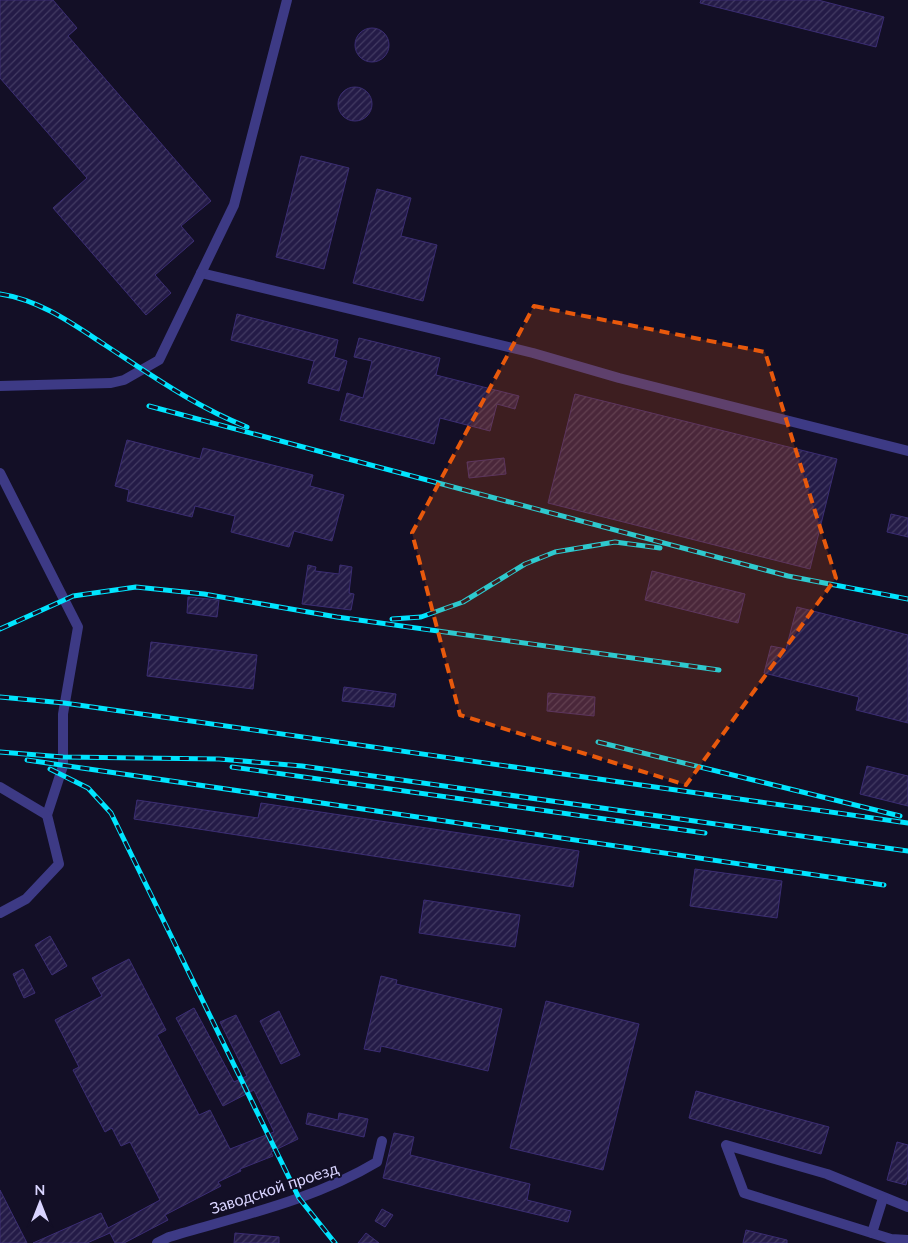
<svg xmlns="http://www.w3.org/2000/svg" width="908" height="1243" viewBox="0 0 908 1243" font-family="Lato,sans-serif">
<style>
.building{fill:url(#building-hatch);stroke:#3b2d73}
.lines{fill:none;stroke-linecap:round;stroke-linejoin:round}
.street{stroke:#3d3a85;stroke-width:10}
.rail-casing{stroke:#00e5ff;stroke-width:5}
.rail{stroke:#130f26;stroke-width:3;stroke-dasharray:9;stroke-linecap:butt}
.marked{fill:#e8590c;fill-opacity:0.2;stroke:#e8590c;stroke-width:4;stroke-dasharray:10 6;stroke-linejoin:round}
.labels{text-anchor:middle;stroke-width:4;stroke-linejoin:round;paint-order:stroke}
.street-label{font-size:16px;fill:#d9d4ff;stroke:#130f26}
</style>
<defs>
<pattern id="building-hatch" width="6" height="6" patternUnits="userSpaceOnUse" patternTransform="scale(1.25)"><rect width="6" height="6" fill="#241b47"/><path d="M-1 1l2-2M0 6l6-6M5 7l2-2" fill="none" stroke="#433b63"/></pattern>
</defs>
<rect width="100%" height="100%" fill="#130f26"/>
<g class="building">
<path d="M0,0H53L77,28L68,36L211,201L181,226L194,241L155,275L171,293L146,315L53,208L87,178L0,78Z"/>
<path d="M701,0H818L884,17L876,47L700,3Z"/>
<circle cx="372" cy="45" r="17"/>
<circle cx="355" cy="104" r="17"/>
<path d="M301,156L349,168L324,269L276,257Z"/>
<path d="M377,189L411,198L401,236L437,245L423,301L353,283Z"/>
<path d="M237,314L338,340L334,357L347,361L339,391L308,383L314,361L231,340Z"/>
<path d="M359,338L440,358L436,375L519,396L515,409L497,404L490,431L440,418L434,444L340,420L347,393L363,398L372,361L354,357Z"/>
<path d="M575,394L837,459L810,569L548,503Z"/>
<path d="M127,440L200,459L203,448L313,475L310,486L344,495L332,541L294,531L289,547L231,532L235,516L195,506L192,517L127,501L129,490L115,486Z"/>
<path d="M504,458L506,474L469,478L467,462Z"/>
<path d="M891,514L908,518V537L887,532Z"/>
<path d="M308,565L316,567L315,571L339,574L340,565L352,567L349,593L354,594L351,610L302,604Z"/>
<path d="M652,571L745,594L738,623L645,600Z"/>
<path d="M188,597L219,600L217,617L187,613Z"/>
<path d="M797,607L908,635V723L856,710L859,697L764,673L771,646L786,649Z"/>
<path d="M151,642L257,655L253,689L147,676Z"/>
<path d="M344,687L396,694L394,707L342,701Z"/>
<path d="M548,693L595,697L594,716L547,711Z"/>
<path d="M867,766L908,776V806L860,794Z"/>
<path d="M137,800L258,818L261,803L579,851L573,887L134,819Z"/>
<path d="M695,869L782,881L777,918L690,906Z"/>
<path d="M424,900L520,915L515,947L419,933Z"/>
<path d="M50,936L67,966L52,975L35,945Z"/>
<path d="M129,959L166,1030L157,1035L199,1115L210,1110L230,1149L274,1132L254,1090L223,1106L176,1018L194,1008L234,1082L247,1076L220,1022L236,1015L298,1139L271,1152L273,1156L240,1169L241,1171L218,1182L221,1186L165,1215L168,1220L124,1243H115L110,1233L87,1243H33L101,1213L108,1228L160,1200L130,1142L121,1146L112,1128L105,1132L73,1070L79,1067L55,1020L102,996L92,978Z"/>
<path d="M23,969L35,993L24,998L13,974Z"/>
<path d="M381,976L397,980L396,984L502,1009L488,1071L381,1046L380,1052L364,1049Z"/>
<path d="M546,1001L639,1024L603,1170L510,1148Z"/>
<path d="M279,1011L300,1055L281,1064L260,1021Z"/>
<path d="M696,1091L829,1127L821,1154L689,1118Z"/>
<path d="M308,1113L338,1120L339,1113L368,1119L364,1137L306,1124Z"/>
<path d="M394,1133L414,1137L410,1155L530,1184L527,1200L571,1211L568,1222L383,1178Z"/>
<path d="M897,1142L908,1145V1176L906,1185L887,1180Z"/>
<path d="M0,1190L27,1243H0Z"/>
<path d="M382,1209L393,1215L385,1227L375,1221Z"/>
<path d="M746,1230L787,1240V1243H743Z"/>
<path d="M235,1233L279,1237V1243H234Z"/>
<path d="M366,1233L379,1243H358Z"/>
</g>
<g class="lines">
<g class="street">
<path d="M201,273L533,353L619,378L908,451"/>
<path d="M0,386L111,383L124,380L159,360L234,205L287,0"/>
<path d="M0,473L78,627L63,714V766L47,815L59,864L26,899L0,913"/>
<path d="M0,787L47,815"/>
<path d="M908,1207L827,1174L726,1145L744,1193L891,1239L908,1240"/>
<path d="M872,1233L883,1198"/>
<path d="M157,1243L169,1237C239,1216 314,1200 377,1162L382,1141"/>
</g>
<g class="rail-casing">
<g id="rail">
<path d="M0,294C40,300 73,324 105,345C151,375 196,407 247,427"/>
<path d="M149,406L788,576L908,599"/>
<path d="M392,619L421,617L463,602L525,564L555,552L615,542L660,548"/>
<path d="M0,629L73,596L136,587L204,594L337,617L719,670"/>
<path d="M0,697L64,703L908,823"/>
<path d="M598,742L900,816"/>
<path d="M0,752L63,757L219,759L302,766L908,851"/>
<path d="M27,760L884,885"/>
<path d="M232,767L705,833"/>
<path d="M50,769L88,788L111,813L299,1198L335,1243"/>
</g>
</g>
<use href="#rail" class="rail"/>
</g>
<path class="marked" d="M534,306L765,352L836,578L686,785L460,715L412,533Z"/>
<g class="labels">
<g class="street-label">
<text transform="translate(274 1188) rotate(-18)" y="6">Заводской проезд</text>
</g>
</g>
<g transform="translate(40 1203)" stroke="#130f26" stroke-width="4" paint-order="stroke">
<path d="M0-4L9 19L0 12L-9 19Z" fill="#d9d4ff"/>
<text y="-8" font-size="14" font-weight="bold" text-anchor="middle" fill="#d9d4ff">N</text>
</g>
</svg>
